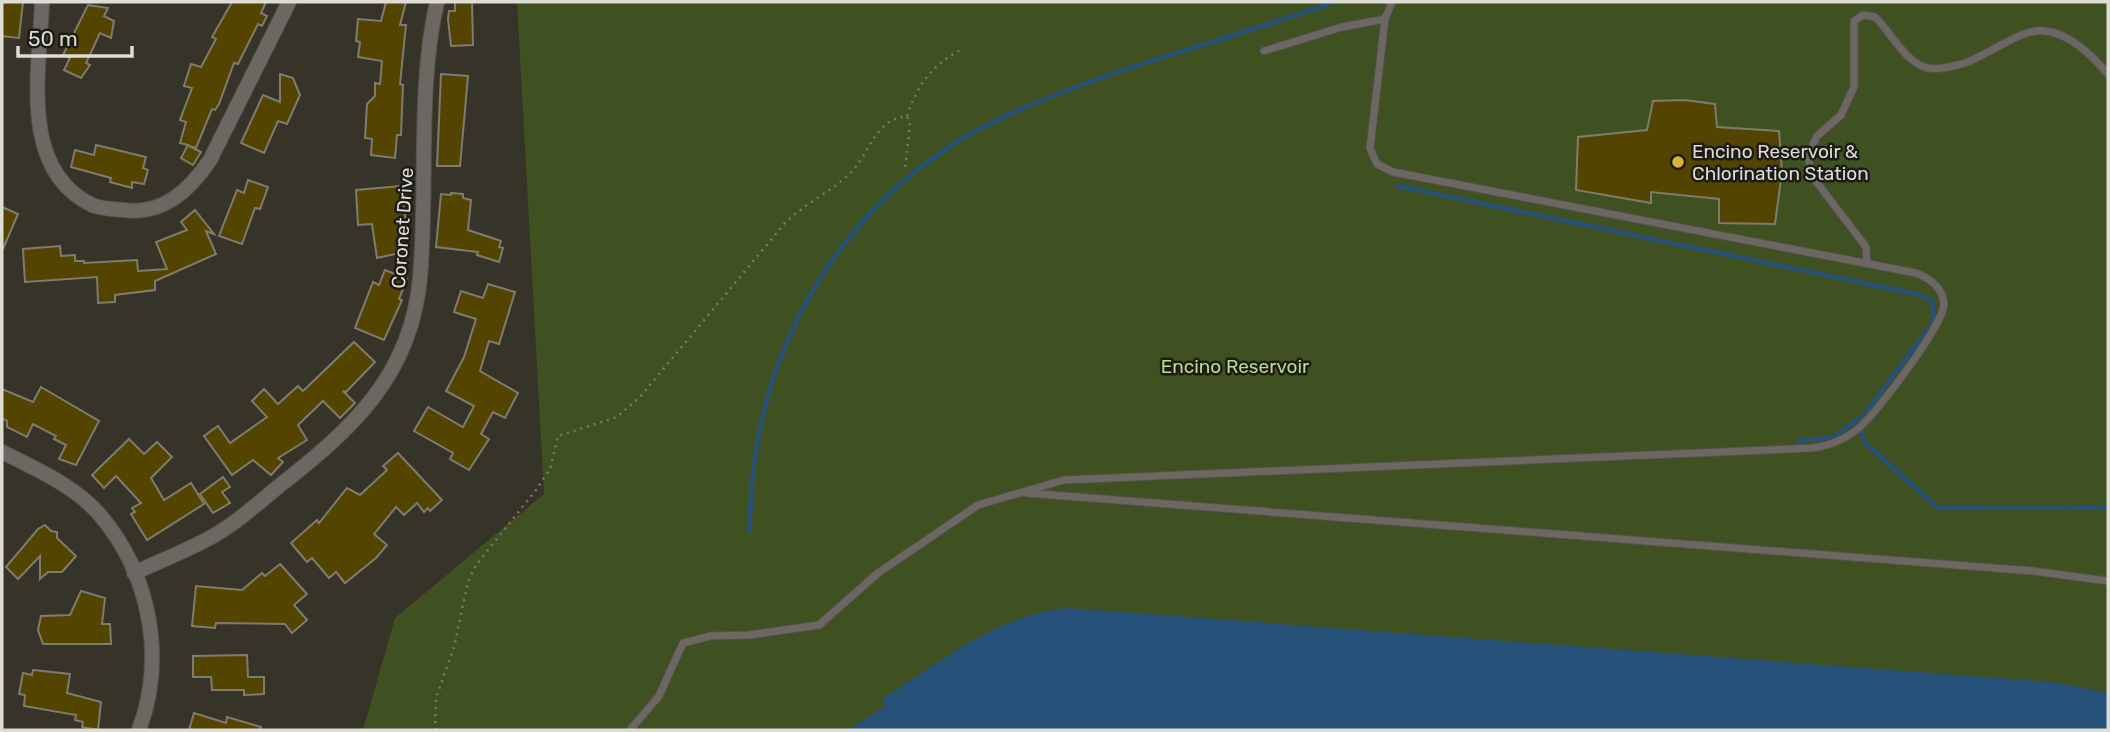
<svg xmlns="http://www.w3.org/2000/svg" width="2110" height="732" viewBox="0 0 2110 732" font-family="Rubik,sans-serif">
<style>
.green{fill:#3f5021}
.water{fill:#265178}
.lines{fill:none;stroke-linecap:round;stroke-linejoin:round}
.stream{stroke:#265178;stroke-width:4.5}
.building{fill:#534400;stroke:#7f7c6f;stroke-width:2}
.lane-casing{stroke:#545147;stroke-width:9}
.street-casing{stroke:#545147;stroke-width:16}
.path{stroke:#7a786f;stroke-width:2.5;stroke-dasharray:2 5;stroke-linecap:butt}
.lane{stroke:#6d6764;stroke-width:7}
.street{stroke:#6d6764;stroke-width:14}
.poi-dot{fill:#ddb133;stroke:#1c1b16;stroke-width:2.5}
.labels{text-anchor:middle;stroke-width:5;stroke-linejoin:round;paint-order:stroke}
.poi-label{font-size:19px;fill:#dddcd5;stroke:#1c1b16;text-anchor:start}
.street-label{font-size:19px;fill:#dddcd5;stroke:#1c1b16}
.park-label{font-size:19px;fill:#bcdb8a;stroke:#1c1b16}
</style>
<rect width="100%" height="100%" fill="#363328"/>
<path class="green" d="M517,2H2108V730H363L395,618L544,494Z"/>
<path class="water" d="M1068,608L2052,682L2108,693V730H848L885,706L882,699C940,662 998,614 1068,608Z"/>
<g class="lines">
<g class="stream">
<path d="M1398,186L1921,295L1932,301L1934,319L1928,329L1863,416L1833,437L1799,441"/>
<path d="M1861,426L1864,442L1938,508L2108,507"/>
<path d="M750,532C749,375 820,231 952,145C992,119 1037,102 1081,85C1142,62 1206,45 1268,24C1289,17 1312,11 1333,2"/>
</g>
</g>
<g class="building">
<path d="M2,2H23L19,38L2,36Z"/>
<path d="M232,2H266L261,13L267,16L262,26L258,24L238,64L234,63L219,104L215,110L212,109L196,148L189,146L201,152L193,165L181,158L188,145L180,143L186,122L180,120L192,88L184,86L191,64L201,67L216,39L212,37Z"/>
<path d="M386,2H406L400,25H406L400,84L403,85L401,135H397L395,158L371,155L372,139L365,138L367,104L375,96V83L380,84L382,61L358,57L360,42L356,41L358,19L381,21Z"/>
<path d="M455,2H472L473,45L451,46L448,19L449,11H455Z"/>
<path d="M88,5L108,8L104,16L114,21L111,38L100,33L86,63L90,65L81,78L64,70L70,58L63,55Z"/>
<path d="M280,74L293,78L300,95L287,124L278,121L264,153L241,143L263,95L280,102Z"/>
<path d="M441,74L468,76L460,166H437Z"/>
<path d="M1684,100L1715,104L1717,127L1779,131L1782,172L1775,224L1719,223V199L1651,192V203L1576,190L1578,137L1647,130L1653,101Z"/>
<path d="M96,145L146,157L143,168L148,170L144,184L132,182V188L110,182L111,178L71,167L75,150L94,155Z"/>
<path d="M248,180L268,187L260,209L255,208L242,244L219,236L237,190L244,193Z"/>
<path d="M401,186L408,235H403L404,252L377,258L372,224L358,225L356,190Z"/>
<path d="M451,193L463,194V198L471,200L468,230L501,241L499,247L503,248L499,262L477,255L478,252L436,247L441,194L451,195Z"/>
<path d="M2,207L18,214L2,251Z"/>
<path d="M195,210L214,234L206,231L216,254L155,281V290L115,295V302L98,303L97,277L25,282L23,249L60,246L61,256L75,255V261H84V263L137,260L138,271L167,269L156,242L187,230L181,222Z"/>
<path d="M385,270L407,279L399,299L402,300L384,340L355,328L373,282L379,285Z"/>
<path d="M488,284L515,292L499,344L489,341L480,371L518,393L505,418L493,412L481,434L489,439L469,470L450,459L453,453L414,431L428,407L463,427L474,406L446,391L464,357L476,319L454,312L461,291L483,298Z"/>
<path d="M354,342L375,362L346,392L343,391L355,403L340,418L323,401L298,425L307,440L278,458L283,462L271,475L253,460L232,475L204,436L218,426L230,443L267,417L252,401L264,389L278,404L298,386L303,391Z"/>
<path d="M41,387L99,421L76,465L59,459L66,445L54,439L56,436L33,424L27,437L7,427V421L2,418V389L33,402Z"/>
<path d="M129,439L144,454L157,442L172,457L151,478L164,500L191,483L204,504L147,540L131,514L135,512L132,508L141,503L116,476L104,488L92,475Z"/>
<path d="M398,453L442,500L430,511L428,508L424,512L417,503L404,515L396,507L374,534L387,545L376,558L345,583L336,572L329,578L312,558L307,562L291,543L317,520L319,523L347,488L360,495L387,470L383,466Z"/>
<path d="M223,477L230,487L222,492L230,503L213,513L200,494Z"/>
<path d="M45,525L51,531L57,532V538L76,556L62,572H48L40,579V556L18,579L6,567L38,529Z"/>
<path d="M280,564L307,594L294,605L307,620L292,633L285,624L216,623L215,628L192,626L196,586L242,590L262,573L265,576Z"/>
<path d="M81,591L105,598L102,624H110L111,644H43L38,630L41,616L70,615Z"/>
<path d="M247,655L248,677H264V694L244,695V690H212L211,677H193V656Z"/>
<path d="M33,670L70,674L67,693L101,702L98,730L82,727L83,722L75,720L76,715L24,706L25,695L19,694L23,673L32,675Z"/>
<path d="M194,713L226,723L227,717L261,727L260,730H189Z"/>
</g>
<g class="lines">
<g class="lane-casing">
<g id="lane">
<path d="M1264,51L1342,27L1385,19"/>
<path d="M1867,263L1866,247L1812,176L1808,155L1817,136L1841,115L1854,87V21L1863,15L1875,17C1891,32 1905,63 1928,68C1940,70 1954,66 1965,63C1987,55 2006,40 2027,33C2058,22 2090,53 2108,74"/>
<path d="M1026,493L2033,571L2108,581"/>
<path d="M630,730L659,696L683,643L710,636L749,635L819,625L878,573L978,505L1064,480L1813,448C1831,445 1847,439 1861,426C1878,411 1946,322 1944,303C1942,287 1929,278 1916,273L1393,172L1377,164L1370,148L1385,19L1392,2"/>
</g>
</g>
<g class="street-casing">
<g id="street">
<path d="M42,2C40,69 18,169 92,205C101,209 114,209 124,210C163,215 189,191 210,160L289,2"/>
<path d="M2,452C36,469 75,486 100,515C150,574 166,658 139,730"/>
<path d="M134,573C158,562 183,552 206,540C233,526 256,505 279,486C352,429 411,376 420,278C428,189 417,88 437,2"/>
</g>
</g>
<g class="path">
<path d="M907,116C918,83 933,64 964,48"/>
<path d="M435,730L436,698L454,647L468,582L476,565L536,490L550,469L558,436L617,417L640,397L785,223C806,202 837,189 855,168C871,148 877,119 907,116L910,125L905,169"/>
</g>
<use href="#lane" class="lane"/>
<use href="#street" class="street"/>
</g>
<circle class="poi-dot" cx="1678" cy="162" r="7"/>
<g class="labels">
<g class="poi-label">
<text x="1692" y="158">Encino Reservoir &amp;<tspan x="1692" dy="22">Chlorination Station</tspan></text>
</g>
<g class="street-label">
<text transform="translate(402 228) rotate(-86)" y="7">Coronet Drive</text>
</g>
<g class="park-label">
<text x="1235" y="373">Encino Reservoir</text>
</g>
</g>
<rect width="2110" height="732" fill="none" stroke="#dddcd5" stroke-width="7"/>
<path d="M18 46v10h114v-10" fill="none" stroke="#dddcd5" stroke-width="3.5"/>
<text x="28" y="46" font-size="21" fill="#dddcd5" stroke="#1c1b16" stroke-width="5" paint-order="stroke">50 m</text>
</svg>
